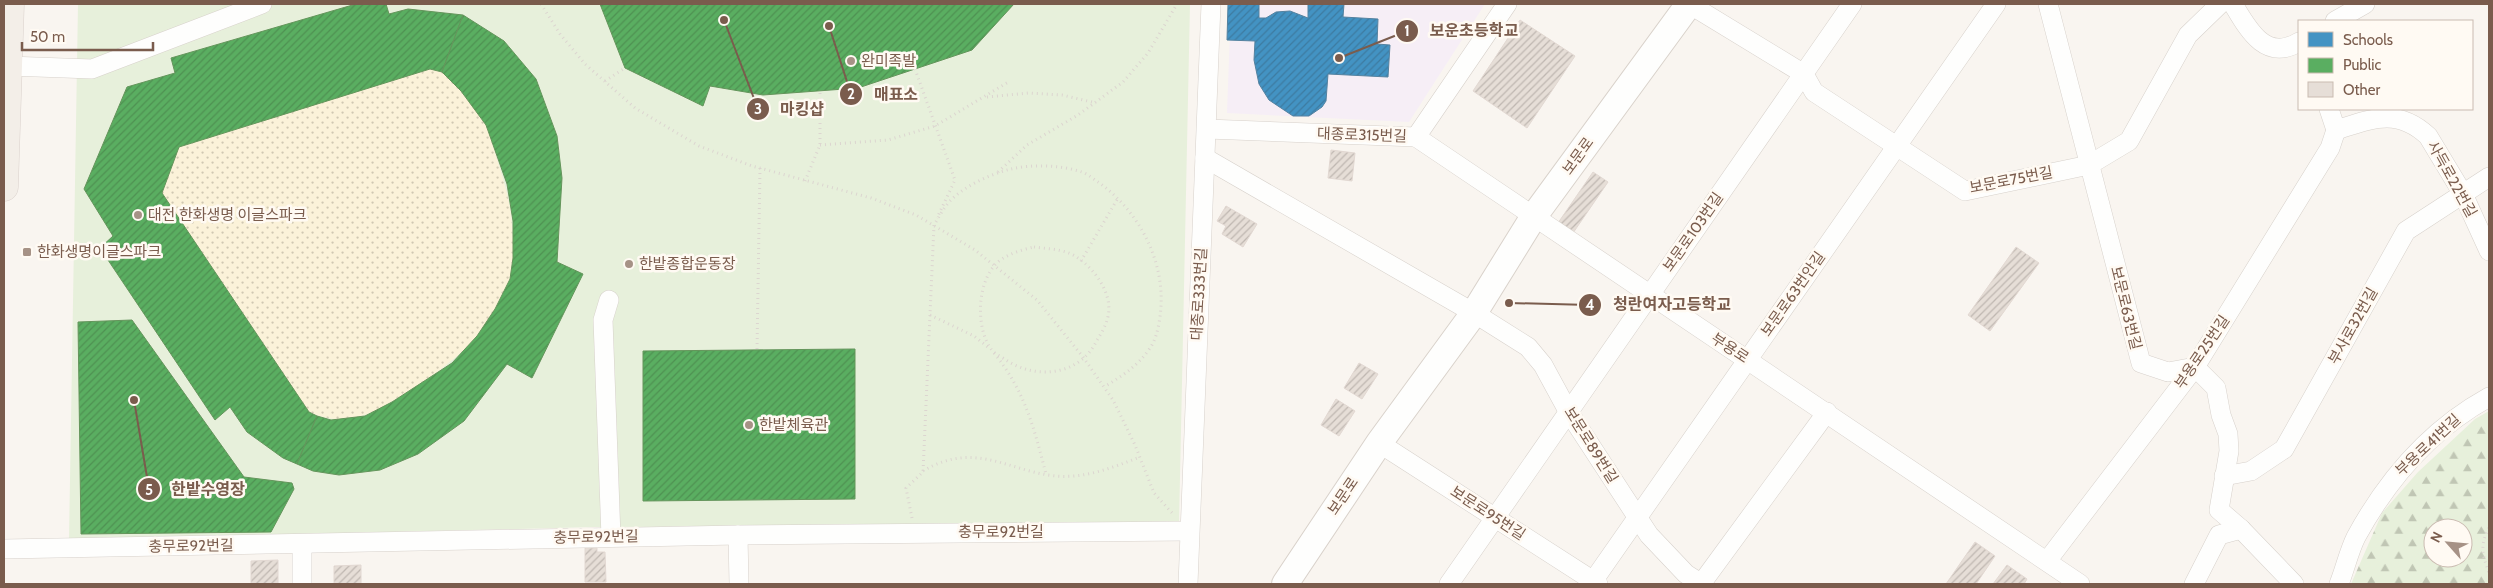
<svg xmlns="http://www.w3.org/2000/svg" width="2493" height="588" viewBox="0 0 2493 588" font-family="Cabin,'Noto Sans KR',sans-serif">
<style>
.education{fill:#f6eef6}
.grass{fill:#e7f0db}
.forest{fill:url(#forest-firs);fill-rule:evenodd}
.sand{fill:url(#sand-dots)}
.schools{fill:url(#schools-hatch);stroke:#5482a0}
.public{fill:url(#public-hatch);stroke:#64955b}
.building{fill:url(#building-hatch);stroke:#e2d8d2}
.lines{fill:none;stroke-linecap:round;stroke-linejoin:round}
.minor-casing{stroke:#d7d1cb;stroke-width:20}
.secondary-casing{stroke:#d9d2cb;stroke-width:28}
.primary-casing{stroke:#dad1cc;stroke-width:29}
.path{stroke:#dcd5d0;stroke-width:3;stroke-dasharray:1 4;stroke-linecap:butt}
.minor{stroke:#fefefd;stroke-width:19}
.secondary{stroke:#fefefd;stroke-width:26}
.primary{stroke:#f3eee8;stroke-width:28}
.poi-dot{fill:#a69286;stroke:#fffaf3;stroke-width:2}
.labels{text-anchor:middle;stroke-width:5;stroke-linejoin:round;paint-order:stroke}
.poi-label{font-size:15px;fill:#7a5c4d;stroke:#fffaf3;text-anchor:start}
.street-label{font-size:15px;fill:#7a5c4d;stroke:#fffaf3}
.leader{fill:none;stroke:#7a5c4d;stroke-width:2}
.callout-dot{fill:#7a5c4d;stroke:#fffaf3;stroke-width:2}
.mark-label{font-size:15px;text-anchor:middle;font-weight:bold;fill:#fff}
.callout-label{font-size:16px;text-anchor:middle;font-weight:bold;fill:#7a5c4d;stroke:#fffaf3;stroke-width:5;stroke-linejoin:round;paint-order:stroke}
</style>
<defs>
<pattern id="forest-firs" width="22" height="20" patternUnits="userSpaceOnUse" patternTransform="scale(1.25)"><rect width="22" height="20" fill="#e7f0db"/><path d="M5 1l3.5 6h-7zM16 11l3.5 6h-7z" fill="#c0c6b4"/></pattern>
<pattern id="sand-dots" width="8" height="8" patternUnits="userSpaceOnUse" patternTransform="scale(1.25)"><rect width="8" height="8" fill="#fbf2d9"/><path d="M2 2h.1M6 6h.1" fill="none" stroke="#d0c7b2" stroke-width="1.8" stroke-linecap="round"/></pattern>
<pattern id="schools-hatch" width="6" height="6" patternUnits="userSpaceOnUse" patternTransform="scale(1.25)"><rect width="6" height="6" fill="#4393c3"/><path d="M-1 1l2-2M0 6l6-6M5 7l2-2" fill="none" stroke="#3d7ba1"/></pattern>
<pattern id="public-hatch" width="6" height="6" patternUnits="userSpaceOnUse" patternTransform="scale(1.25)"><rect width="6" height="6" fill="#5aae61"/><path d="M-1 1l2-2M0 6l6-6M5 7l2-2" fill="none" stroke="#4f9152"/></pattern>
<pattern id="building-hatch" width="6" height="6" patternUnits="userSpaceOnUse" patternTransform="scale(1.25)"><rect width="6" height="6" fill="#e6ded7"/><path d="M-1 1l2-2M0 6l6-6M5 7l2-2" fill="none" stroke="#bfb7b1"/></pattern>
</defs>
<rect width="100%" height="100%" fill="#f9f5f0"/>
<path class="education" d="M1231,4H1485L1409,122L1227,113Z"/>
<path class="grass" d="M78,4H1190L1179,525L594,527L69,540Z"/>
<path class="forest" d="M2489,411V584H2351L2382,513L2418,472L2475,419ZM2433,528H2463V558H2433Z"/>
<path class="sand" d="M430,69L442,72L448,77C461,91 476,107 486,124C490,133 492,144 495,153C506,187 512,206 513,242C513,254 514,267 510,280C493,331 451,365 407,392C374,413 348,429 309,412L162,193L179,147Z"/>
<path class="schools" d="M1228,4H1259V18H1266L1276,12L1290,11L1308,18V4H1344L1343,17L1378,19L1377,44L1390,45L1388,77L1328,74L1326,101L1322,107L1309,116H1293L1269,100L1259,84L1254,60L1255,41L1227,40Z"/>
<g class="public">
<path d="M356,4H386L389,14L408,9L463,15L442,72L430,69L179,147L162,193L309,412L317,416L297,464L283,458L247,432L230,407L215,420L100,248L113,236L84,189L127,87L175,73L171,58Z"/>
<path d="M600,4H1014L972,50L858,88L763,95L710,86L703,106L625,68Z"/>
<path d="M463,15L504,41L536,79L557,136L562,178L557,262L583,274L532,378L507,364L464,421L418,454L380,470L339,475L313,471L297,464L317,416L331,420L365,416L392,402L452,363L477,336L495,309L510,279L513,258V221L507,184L486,125L461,91L442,72Z"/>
<path d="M132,320L244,477L292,483L294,489L271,532L81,534L78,322Z"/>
<path d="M855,349V499L643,501V351Z"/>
</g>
<g class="building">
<path d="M1520,20L1575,56L1527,128L1473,91Z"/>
<path d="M1331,150L1355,153L1352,181L1328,178Z"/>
<path d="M1593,172L1608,182L1573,233L1558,223Z"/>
<path d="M1226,206L1257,224L1243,247L1222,234L1226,226L1217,221Z"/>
<path d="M2016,247L2039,263L1990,331L1968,315Z"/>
<path d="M1359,363L1378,374L1362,399L1344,388Z"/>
<path d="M1336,399L1355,411L1339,436L1321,425Z"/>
<path d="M1975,542L1995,556L1976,584H1946Z"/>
<path d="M585,548H597V552H605L606,582H585Z"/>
<path d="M278,560V584H251V561Z"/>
<path d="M361,565V584H334V566Z"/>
<path d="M2007,565L2027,579L2024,584H1993Z"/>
</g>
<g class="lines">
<g class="minor-casing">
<g id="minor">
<path d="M1689,4L1804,74L1814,92L1965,191L2089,165L2129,141L2188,35L2220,4"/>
<path d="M2048,4L2141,363L2168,372L2195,367L2216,388L2221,415L2228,434L2229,451L2219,510L2241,529L2294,584"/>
<path d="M2233,4C2248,29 2265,62 2299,42"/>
<path d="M2335,21L2365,4"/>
<path d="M8,66L92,69L262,4"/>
<path d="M2329,109L2336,130C2371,119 2397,107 2428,136L2463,194L2489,251"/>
<path d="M1207,129L1416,137L1507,4"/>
<path d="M1416,137L2080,584"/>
<path d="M1205,158L1474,313L1528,347L1543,365L1568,411L1649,535L1686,574L1702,584"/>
<path d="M609,300L603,320L611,537"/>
<path d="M1379,443L1598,584"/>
<path d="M2224,476L2251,471L2284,449L2406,231L2489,177"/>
<path d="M738,535L739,584"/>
<path d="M302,544V584"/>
<path d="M4,549L738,535L1188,531"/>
<path d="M2047,561L2195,367L2330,148L2336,130"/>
<path d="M1188,584L1211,4"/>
<path d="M1449,584L1852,4"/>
<path d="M1591,584L1996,4"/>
<path d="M1701,584L1827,412"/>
<path d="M2194,584L2219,535L2241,529"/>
<path d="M2339,584C2345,569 2349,551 2356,537C2387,480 2431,429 2489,397"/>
</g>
</g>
<g class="secondary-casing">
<path id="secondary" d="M1285,584L1379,443L1474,313L1534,216L1689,4"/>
</g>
<g class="primary-casing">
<path id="primary" d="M4,187L10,4"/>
</g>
<g class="path">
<path d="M541,4L560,34L585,64L635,108L699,146L752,166L871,198L916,215L975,250L1037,300L1083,357L1113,400L1135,445L1154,493L1173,514"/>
<path d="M915,69L955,180L937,218"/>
<path d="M605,81L625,68"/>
<path d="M987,97L1029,93L1062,95L1096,103"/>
<path d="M820,145L888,140L935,126L1010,81"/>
<path d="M998,172L1027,145L1078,115L1123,82L1148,53L1177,4"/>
<path d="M805,181L820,145V90"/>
<path d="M1034,247C1049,249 1066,249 1078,258C1096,270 1115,297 1107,320C1105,327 1101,334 1097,340C1080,376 1036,380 1006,360C1002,357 994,354 991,349C976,328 977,286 994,266C1003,255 1021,250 1034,247Z"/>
<path d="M1081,261L1118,198"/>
<path d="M930,315L974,336L989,348"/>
<path d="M757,349L760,168"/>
<path d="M994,353C1025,391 1034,428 1046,474"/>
<path d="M923,471C982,436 1018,481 1074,476C1097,474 1119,465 1140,457"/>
<path d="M912,518L906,488L923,472L934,225C939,217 944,207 951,200C966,185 991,174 1011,169C1033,164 1060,165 1082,172C1088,174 1093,179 1098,182C1134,207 1159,250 1161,293C1162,308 1159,336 1150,348C1138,366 1122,376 1104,387"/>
<path d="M2489,528C2479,545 2483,556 2489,573"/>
</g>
<use href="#minor" class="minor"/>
<use href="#secondary" class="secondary"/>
<use href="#primary" class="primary"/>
</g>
<g class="poi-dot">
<circle cx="851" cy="61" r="5"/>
<circle cx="138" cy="215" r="5"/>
<rect x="22" y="247" width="10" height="10" rx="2.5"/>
<circle cx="629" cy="264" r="5"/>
<circle cx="749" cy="425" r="5"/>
</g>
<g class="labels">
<g class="poi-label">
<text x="861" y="66">완미족발</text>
<text x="148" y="220">대전 한화생명 이글스파크</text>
<text x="37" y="257">한화생명이글스파크</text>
<text x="639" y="269">한밭종합운동장</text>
<text x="759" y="430">한밭체육관</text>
</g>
<g class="street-label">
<text transform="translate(1362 135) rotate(2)" y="5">대종로315번길</text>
<text transform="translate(1578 156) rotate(-54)" y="5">보문로</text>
<text transform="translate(2452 179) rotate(61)" y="5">사득로22번길</text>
<text transform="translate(2011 180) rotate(-11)" y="5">보문로75번길</text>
<text transform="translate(1693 232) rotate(-55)" y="5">보문로103번길</text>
<text transform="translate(1199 294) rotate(-87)" y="5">대종로333번길</text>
<text transform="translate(1793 294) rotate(-55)" y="5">보문로63번안길</text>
<text transform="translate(2126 308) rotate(76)" y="5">보문로63번길</text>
<text transform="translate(2353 326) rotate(-61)" y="5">부사로32번길</text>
<text transform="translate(1730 348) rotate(33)" y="5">부용로</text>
<text transform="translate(2202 352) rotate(-56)" y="5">부용로25번길</text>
<text transform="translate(1591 445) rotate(58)" y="5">보문로89번길</text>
<text transform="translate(2428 445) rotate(-43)" y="5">부용로41번길</text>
<text transform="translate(1343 496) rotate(-56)" y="5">보문로</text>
<text transform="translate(1488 513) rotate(33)" y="5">보문로95번길</text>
<text x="1001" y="537">충무로92번길</text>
<text transform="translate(596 537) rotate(-1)" y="5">충무로92번길</text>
<text transform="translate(191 546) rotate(-1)" y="5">충무로92번길</text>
</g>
</g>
<path class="leader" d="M1339 58L1407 31M829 26L851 94M724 20L758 109M1509 303L1590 305M134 400L149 489"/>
<g class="callout-dot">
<circle cx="1339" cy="58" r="5"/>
<circle cx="829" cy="26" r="5"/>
<circle cx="724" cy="20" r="5"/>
<circle cx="1509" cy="303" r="5"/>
<circle cx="134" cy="400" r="5"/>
<circle cx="1407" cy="31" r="12"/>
<circle cx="851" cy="94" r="12"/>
<circle cx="758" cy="109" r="12"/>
<circle cx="1590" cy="305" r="12"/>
<circle cx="149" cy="489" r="12"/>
</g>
<g class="mark-label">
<text x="1407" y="36">1</text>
<text x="851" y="99">2</text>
<text x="758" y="114">3</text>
<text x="1590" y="310">4</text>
<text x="149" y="495">5</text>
</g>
<g class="callout-label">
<text x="1474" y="36">보운초등학교</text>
<text x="896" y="100">매표소</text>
<text x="802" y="115">마킹샵</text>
<text x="1672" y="310">청란여자고등학교</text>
<text x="208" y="495">한밭수영장</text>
</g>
<rect width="2493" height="588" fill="none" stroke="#7a5c4d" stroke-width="10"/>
<rect x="2298" y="20" width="175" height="90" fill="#fffaf3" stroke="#cabbb1"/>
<rect x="2308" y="32" width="25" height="15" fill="#4393c3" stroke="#cabbb1"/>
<text x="2343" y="45" font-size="15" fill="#7a5c4d">Schools</text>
<rect x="2308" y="58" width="25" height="15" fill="#5aae61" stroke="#cabbb1"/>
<text x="2343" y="70" font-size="15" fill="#7a5c4d">Public</text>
<rect x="2308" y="82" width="25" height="15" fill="#e6ded7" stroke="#cabbb1"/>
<text x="2343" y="95" font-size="15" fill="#7a5c4d">Other</text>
<g transform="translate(2448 543) rotate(297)"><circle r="24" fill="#fffaf3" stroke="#cabbb1"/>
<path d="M0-4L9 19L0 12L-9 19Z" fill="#a69286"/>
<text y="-8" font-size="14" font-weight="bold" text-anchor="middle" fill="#7a5c4d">N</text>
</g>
<path d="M22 42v8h131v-8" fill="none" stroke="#7a5c4d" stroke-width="2.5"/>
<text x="30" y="42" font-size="15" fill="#7a5c4d" stroke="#fffaf3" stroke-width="4" paint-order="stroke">50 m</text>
</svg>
